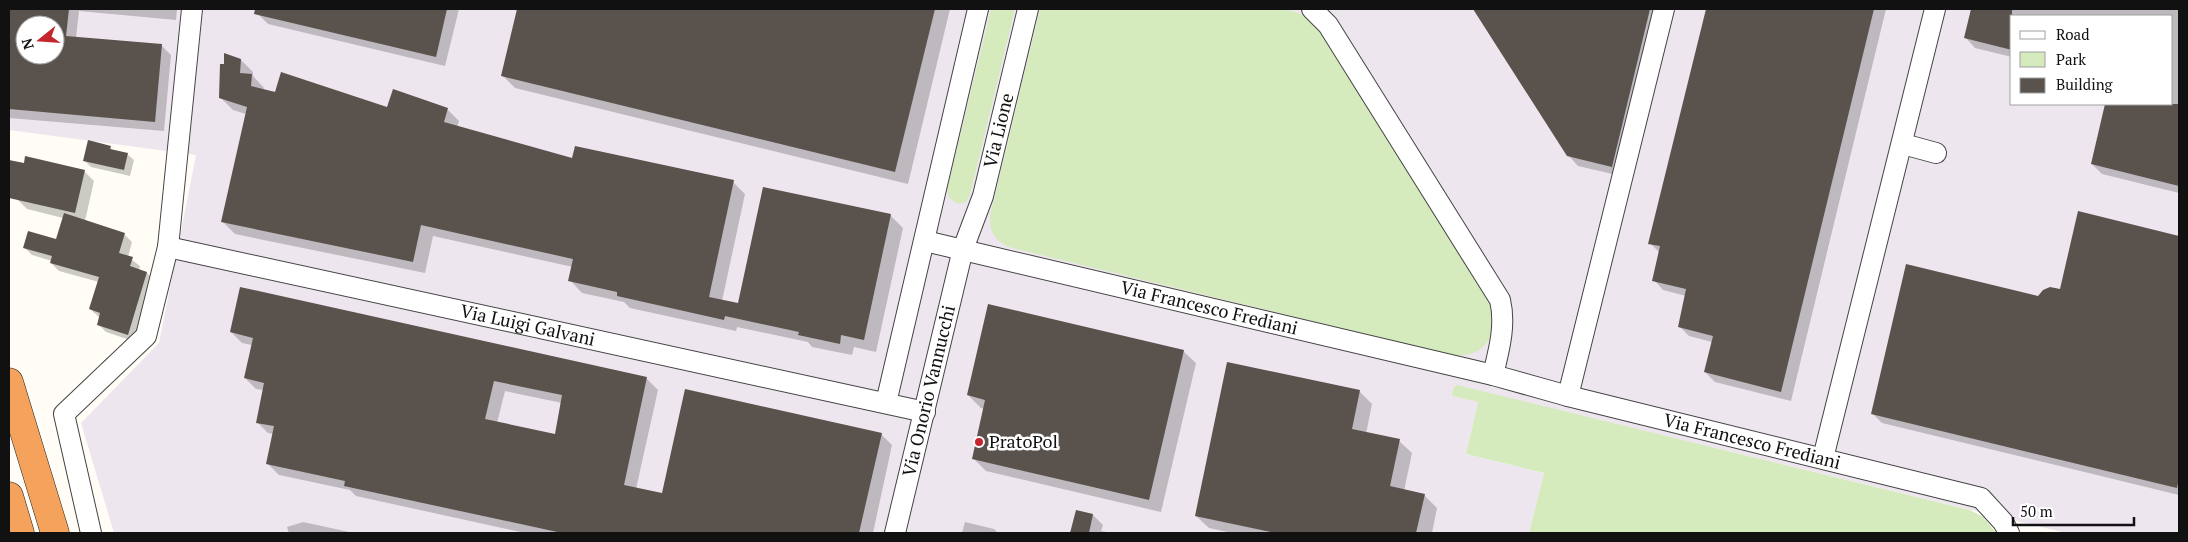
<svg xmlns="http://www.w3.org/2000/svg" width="2188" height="542" viewBox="0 0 2188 542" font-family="'PT Serif',serif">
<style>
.industrial{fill:#eee6ef;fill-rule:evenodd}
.green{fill:#d5ebbd}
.shadow{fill:#0003;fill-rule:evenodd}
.building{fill:#5a524d;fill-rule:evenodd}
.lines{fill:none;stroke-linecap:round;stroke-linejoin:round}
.minor-casing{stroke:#444;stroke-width:22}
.highway-casing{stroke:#222;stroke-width:29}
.minor{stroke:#fff;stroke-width:20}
.highway{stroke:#f5a25d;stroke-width:28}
.poi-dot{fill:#c4262e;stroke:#fff;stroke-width:2}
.labels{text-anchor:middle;stroke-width:5;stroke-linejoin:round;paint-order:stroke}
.street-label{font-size:18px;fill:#111;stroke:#fff}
.poi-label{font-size:18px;fill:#111;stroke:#fff;text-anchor:start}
</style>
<rect width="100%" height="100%" fill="#fffdf5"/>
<path class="industrial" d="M9,9H2179V533H2066L1562,411L1453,396L1478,402L1466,454L1544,473L1529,533H114L81,423L159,343L196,155L9,130ZM2012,16H2172V104H2012ZM25,25H55V55H25Z"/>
<g class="green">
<path d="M991,9H1015L970,195L966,202L958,204L949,198L947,190Z"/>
<path d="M1040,9H1284C1296,12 1305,15 1315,22L1493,307L1492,335C1482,353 1468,358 1448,354L1012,248C996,243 989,232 990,216Z"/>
<path d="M1457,385L1970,510L1983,517L1996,533H1529L1544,473L1466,454L1478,402L1452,396L1454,387Z"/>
</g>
<g class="shadow">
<path d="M9,9H177L176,20L79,11L76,38L161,45L171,55L164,131L9,118ZM25,25H55V55H25Z"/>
<path d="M260,9H459L445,66L268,24L258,14Z"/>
<path d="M518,9H950L908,184L515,88L502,75Z"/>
<path d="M1475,9H1662L1621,176L1578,166L1568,155Z"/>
<path d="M1707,9H1886L1791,401L1715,382L1705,372L1712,342L1689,336L1679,326L1686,296L1663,290L1654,280L1660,253L1650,243Z"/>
<path d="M1973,9H2179V193L2102,174L2092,164L2107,104H2172V16H2012V57L1975,48L1966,38Z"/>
<path d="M241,60L253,72V76L264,88L263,90L387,108L447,109L459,121L457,128L573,160L733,182L745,194L722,301L739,305L890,215L903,228L876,352L854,347L852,355L812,347L808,342L737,327L736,331L630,308L624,302L582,293L570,280L573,267L433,236L425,273L235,234L222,221L246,114L233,110L220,97Z"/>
<path d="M110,147L114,151L127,154L134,160L130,176L91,167L84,160Z"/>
<path d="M84,171L94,181L85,221L124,234L132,242L128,257L140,266L139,270L147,273L155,281L136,342L106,332L98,324L100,318L90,309L99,282L59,271L51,263L52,261L32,255L24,247L57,240L63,218L27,209L17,199Z"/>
<path d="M2079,213L2179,237V495L1882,423L1872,413L2038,297L2061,290Z"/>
<path d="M231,332L646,378L658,390L636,489L663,495L881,434L892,445L873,533H525L356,496L350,490L279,475L268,464L274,434L268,433L257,422L264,390L256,389L245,378L252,345L242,343ZM505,391L562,403L556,436L497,423Z"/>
<path d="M1183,351L1196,363L1161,512L986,471L973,458L985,409L981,408L968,395Z"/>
<path d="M1359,391L1372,404L1366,434L1399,441L1412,453L1404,491L1424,495L1437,508L1432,533H1232L1209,528L1196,516Z"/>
<path d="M1077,511L1093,515L1103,525L1101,531L1113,533H1071Z"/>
<path d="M303,522L354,533H289L287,527Z"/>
<path d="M965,522L994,529L998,533H962Z"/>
</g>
<g class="building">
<path d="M9,9H69L66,36L162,44L155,122L9,109ZM25,25H55V55H25Z"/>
<path d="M255,9H447L436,57L254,14Z"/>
<path d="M517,9H935L895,172L501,76Z"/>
<path d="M1473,9H1650L1612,167L1567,156Z"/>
<path d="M1706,9H1874L1781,392L1704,372L1713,336L1678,327L1686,289L1652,281L1660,246L1648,244Z"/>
<path d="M1971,9H2012V50L1964,38Z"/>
<path d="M224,53L241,59L240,73L252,74L251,86L275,92L281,72L387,107L393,89L448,108L444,122L572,158L575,146L734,180L709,297L738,303L763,187L891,214L864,340L841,335L840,344L798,335L799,332L725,316L724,320L617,296V292L568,281L573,259L421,225L413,262L221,222L247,107L219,98L220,64H224Z"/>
<path d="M2105,104H2179V186L2091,164Z"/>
<path d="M88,140L111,146L110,149L128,153L124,170L83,161Z"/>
<path d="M25,156L85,170L75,213L9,198V160L24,163Z"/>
<path d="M2078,211L2179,236V478L2177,488L1871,414L1906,264L2038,296L2043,290L2050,287L2060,289Z"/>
<path d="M64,213L125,233L119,253L133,257L130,266L147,272L128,335L97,325L100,313L89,309L99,277L50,263L52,256L23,248L28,231L56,239Z"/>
<path d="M240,287L647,377L624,485L662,493L685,389L882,433L859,533H562L344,486L345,481L266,464L274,426L256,423L264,383L244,378L253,338L230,332ZM494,381L562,395L555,434L485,419Z"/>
<path d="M988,304L1184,350L1149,500L972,459L985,400L967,395Z"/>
<path d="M1227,362L1360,390L1352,429L1400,439L1390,486L1425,494L1416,533H1275L1195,516Z"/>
<path d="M1076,510L1093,514L1089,533H1070Z"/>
</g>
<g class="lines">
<g class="minor-casing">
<g id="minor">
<path d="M1312,9L1328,25L1500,300C1506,325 1499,350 1493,375"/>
<path d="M1903,144L1936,153"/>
<path id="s1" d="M925,241L1493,375L1568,396L1981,498L2003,522L2009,533"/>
<path id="s2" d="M168,247L925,412"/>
<path d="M1568,396L1664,9"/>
<path d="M886,403L978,9"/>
<path d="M1823,458L1935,9"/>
<path d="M91,533L64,414L146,336L168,247L192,9"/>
<path id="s3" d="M895,533L963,249L983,196L1028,9"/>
</g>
</g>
<g class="highway-casing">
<g id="highway">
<path d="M9,382L55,533"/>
<path d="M9,496L20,533"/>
</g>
</g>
<use href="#minor" class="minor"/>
<use href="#highway" class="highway"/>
</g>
<circle class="poi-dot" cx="979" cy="442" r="5"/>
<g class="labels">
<g class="street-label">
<text dy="6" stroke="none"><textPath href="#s3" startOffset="416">Via Lione</textPath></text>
<text dy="6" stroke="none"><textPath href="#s1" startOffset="292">Via Francesco Frediani</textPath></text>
<text dy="6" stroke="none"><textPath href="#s2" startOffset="368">Via Luigi Galvani</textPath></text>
<text dy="6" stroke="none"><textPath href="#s3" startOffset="146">Via Onorio Vannucchi</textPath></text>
<text dy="6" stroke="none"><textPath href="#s1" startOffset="851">Via Francesco Frediani</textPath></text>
</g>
<g class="poi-label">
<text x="989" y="448">PratoPol</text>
</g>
</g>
<rect width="2188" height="542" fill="none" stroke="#111111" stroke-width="20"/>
<rect x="2010" y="15" width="162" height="90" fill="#ffffff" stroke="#a0a0a0"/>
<rect x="2020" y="31" width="25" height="8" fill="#ffffff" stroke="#a0a0a0"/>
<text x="2056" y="40" font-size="15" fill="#111111">Road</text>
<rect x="2020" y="52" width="25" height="15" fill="#d5ebbd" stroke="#a0a0a0"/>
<text x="2056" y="65" font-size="15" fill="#111111">Park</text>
<rect x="2020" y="78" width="25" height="15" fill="#5a524d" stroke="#a0a0a0"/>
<text x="2056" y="90" font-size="15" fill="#111111">Building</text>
<g transform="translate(40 40) rotate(253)"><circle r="24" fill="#ffffff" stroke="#a0a0a0"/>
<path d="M0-4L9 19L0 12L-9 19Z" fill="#c4262e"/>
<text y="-8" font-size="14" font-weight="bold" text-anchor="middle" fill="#111111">N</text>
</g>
<path d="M2013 517v8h121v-8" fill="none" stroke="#111111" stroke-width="2.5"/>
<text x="2020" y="517" font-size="15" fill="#111111" stroke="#ffffff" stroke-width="4" paint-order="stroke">50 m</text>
</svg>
